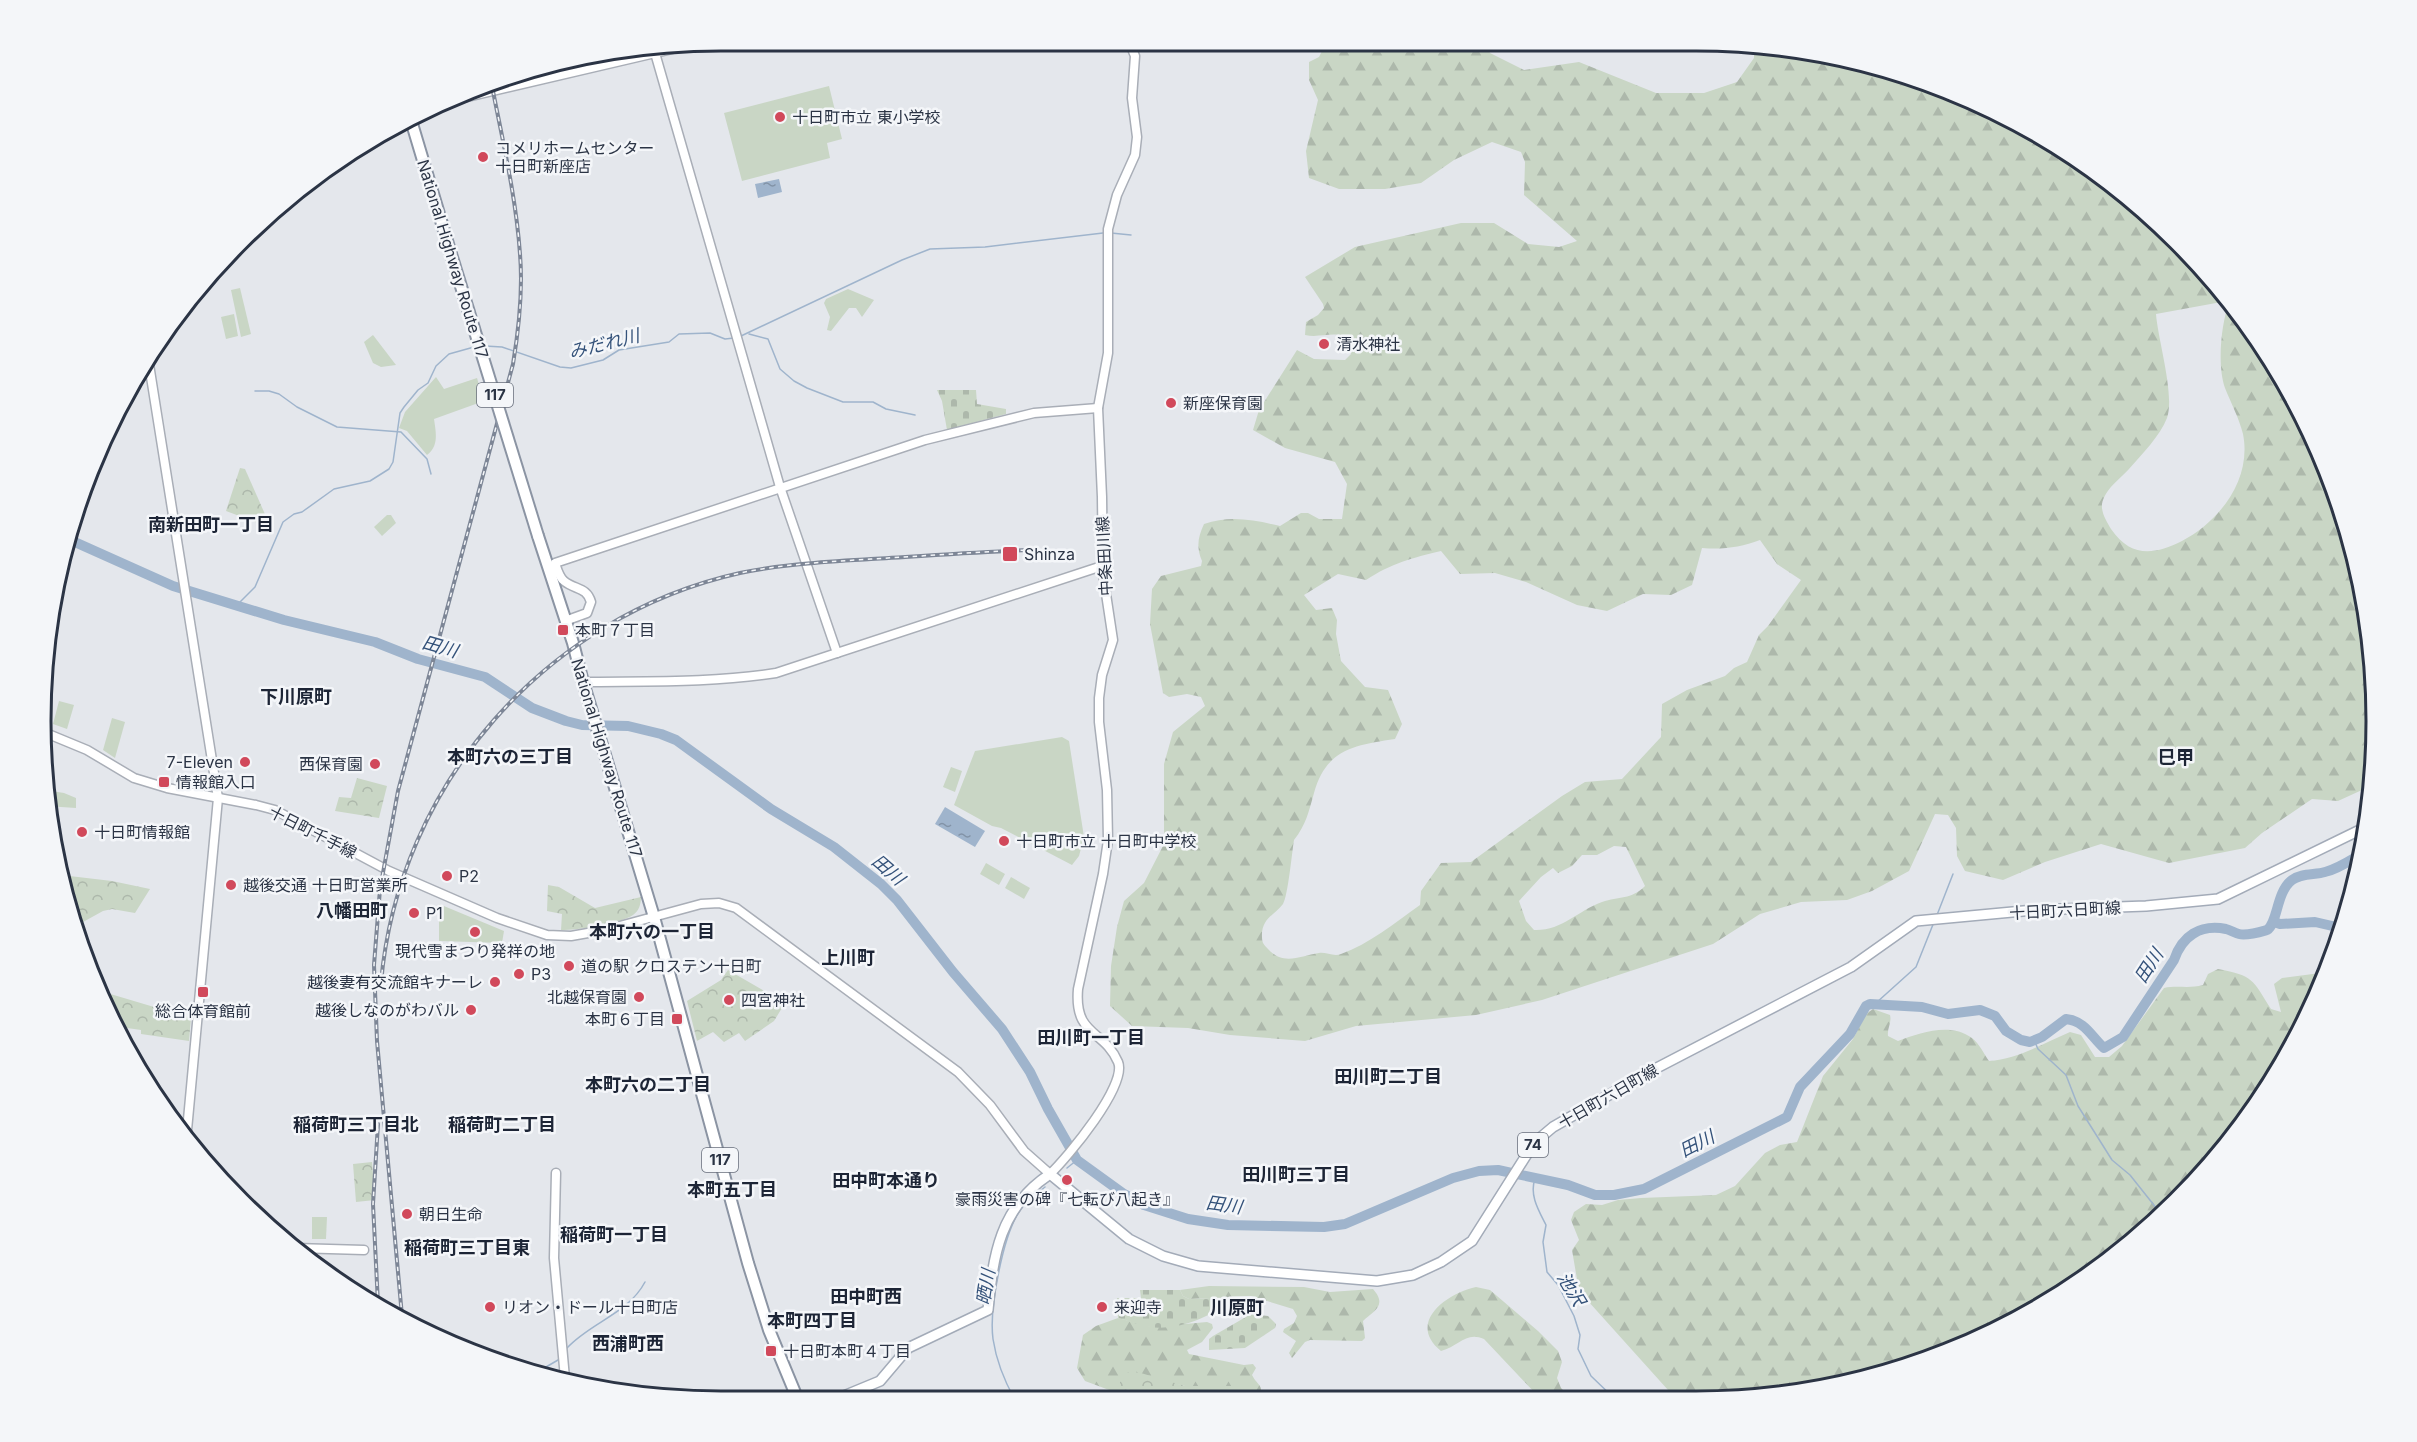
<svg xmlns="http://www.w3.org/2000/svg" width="2417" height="1442" viewBox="0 0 2417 1442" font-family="Inter,'Noto Sans JP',sans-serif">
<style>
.grass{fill:#c9d6c5}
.forest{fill:url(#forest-firs);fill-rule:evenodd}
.cemetery{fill:url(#cemetery-stones)}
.park{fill:url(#park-crowns)}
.water{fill:url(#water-ripples)}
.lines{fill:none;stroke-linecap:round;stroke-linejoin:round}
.stream{stroke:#9fb4cc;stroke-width:1.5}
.river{stroke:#9fb4cc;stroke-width:10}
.secondary-casing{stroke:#a9aeb7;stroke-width:11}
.primary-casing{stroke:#a3abb8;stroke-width:12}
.highway-casing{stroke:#8b94a3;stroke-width:14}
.secondary{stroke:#fff;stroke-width:8}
.primary{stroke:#fff;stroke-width:9}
.highway{stroke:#fff;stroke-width:10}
.rail-casing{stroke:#7d8696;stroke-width:4}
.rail{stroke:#f4f6f9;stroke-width:1.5;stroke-dasharray:4.5;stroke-linecap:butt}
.highway-bridge-casing{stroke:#8b94a3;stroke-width:14;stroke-linecap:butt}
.highway-bridge{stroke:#fff;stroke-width:10}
.poi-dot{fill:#d1495b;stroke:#f4f6f9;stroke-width:2}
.labels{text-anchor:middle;stroke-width:5;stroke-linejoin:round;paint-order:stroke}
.shield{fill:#f4f6f9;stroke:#676e7b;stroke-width:1.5}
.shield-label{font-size:15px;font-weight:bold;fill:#2b3445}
.poi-label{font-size:16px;fill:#2b3445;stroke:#f4f6f9;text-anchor:start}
.street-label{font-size:16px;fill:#2b3445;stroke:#f4f6f9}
.water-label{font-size:18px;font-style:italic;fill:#34527a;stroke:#f4f6f9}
.neighbourhood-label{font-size:18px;font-weight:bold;fill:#1d2536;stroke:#f4f6f9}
.rim{fill:none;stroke:#2b3445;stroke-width:3}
</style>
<defs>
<pattern id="forest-firs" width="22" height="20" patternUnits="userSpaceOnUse" patternTransform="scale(1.5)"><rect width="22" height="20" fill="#c9d6c5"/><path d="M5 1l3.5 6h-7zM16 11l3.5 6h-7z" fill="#adb8ab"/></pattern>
<pattern id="cemetery-stones" width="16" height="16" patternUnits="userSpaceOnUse" patternTransform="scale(1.5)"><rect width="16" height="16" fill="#c9d6c5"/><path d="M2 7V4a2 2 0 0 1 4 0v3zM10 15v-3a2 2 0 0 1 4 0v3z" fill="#adb8ab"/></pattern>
<pattern id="park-crowns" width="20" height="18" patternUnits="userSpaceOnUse" patternTransform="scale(1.5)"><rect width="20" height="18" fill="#c9d6c5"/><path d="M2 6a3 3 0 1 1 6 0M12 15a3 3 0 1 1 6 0" fill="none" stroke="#adb8ab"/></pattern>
<pattern id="water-ripples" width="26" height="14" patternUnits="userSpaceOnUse" patternTransform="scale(1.5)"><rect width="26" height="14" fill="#9fb4cc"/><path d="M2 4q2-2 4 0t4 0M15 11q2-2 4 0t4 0" fill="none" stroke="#8293a7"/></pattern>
</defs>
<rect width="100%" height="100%" fill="#e4e7ec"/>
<g class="grass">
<path d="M829,86L842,139L827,143L830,158L742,181L724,113Z"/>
<path d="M240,288L251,334L241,337L231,290Z"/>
<path d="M848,289L874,300L862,317L856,308H849L831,331L827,330L830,317L824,303L826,299Z"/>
<path d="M234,314L238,336L226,339L221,317Z"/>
<path d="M373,335L396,365L381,367L373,363L364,342Z"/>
<path d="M436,377L444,389L477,378L484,401L434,419C436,433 439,446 427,455L407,431L399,428L405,412Z"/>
<path d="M387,515H391L396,523L382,536L374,527Z"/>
<path d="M59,701L74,705L67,729L53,724Z"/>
<path d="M112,718L125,722L115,758L103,750Z"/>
<path d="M1062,737L1069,741L1084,837L1079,856L1072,865L1001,828L992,826L954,805L975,751Z"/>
<path d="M951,767L962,771L955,792L943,787Z"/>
<path d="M45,790L64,793L76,798V808L46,806Z"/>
<path d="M986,863L1005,874L999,885L980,874Z"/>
<path d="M1011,877L1030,888L1024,899L1005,888Z"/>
<path d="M439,904L504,931L502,943L439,941Z"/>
<path d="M312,1217H327L326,1239H312Z"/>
</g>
<g class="forest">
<path d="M1485,43L1490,53L1524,70L1579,62L1656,93H1704L1737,82L1754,58V45L1915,77L2074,155L2177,240L2227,301L2156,314C2158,340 2175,395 2167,418C2160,436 2142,454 2129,469C2119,480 2105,489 2102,504C2101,513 2107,522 2111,529C2131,558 2154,555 2182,541C2220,521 2252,479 2243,434C2239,418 2231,403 2225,388C2217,366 2221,324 2229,303L2262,343L2325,461L2363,589L2376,721L2372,769L2368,771L2362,790L2338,801L2312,799L2262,833L2245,848L2169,863L2101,844L2045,862L2003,880L1965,871L1957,856L1956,828L1948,815L1935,814L1909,871L1872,891L1847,900L1801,902L1760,914L1713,944L1542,1000L1476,1015L1356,1026L1305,1041L1230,1035L1188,1028L1132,1026L1110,1006L1111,966L1117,927L1124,901L1144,883L1164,844V764L1173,732L1205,706L1201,697L1187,694L1169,697L1163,693L1150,624L1152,589L1161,576L1201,566L1202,561C1196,547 1198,537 1204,524C1230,515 1254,520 1280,526L1301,513H1308L1319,519H1342L1347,484L1335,462L1285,448L1253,430L1259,410L1297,350L1314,359L1345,360L1351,354L1345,336C1330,332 1319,338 1305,335L1306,322L1318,315L1324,308L1323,304L1305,277L1355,247L1461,223H1494L1528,244L1559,247L1577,241L1524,195L1525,162L1521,152L1492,142L1454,160L1421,183L1385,189H1339L1309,178L1306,151L1318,100L1309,80V62L1319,57L1322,51L1317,44ZM1760,540L1777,564L1801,580L1768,626L1759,635L1747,662L1734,668L1725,676L1687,690L1662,704L1661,737L1622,779L1585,782L1562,796L1471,862L1441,863L1421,891L1420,905C1395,923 1369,944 1341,954C1334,957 1326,952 1319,953C1300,956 1283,966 1268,949C1264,945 1262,943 1262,937C1261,918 1275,915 1283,904C1288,896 1292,852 1294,840C1306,825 1309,811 1314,793C1326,749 1355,745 1395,739L1402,724L1388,690L1365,687L1341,661L1336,634L1337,620L1332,608L1316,610L1304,595L1338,574L1366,580C1392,563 1412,558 1441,551L1460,574L1495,573L1526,582L1577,605L1607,611L1643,594L1671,595L1692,585L1702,548C1723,550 1741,547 1760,540ZM1614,846L1626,847L1645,886C1631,900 1619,896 1602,902C1577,911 1562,931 1534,930L1526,921L1519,901L1541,877L1553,868L1558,873L1572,866L1582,855H1597Z"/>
<path d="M2218,969C2254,976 2252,979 2271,1009L2281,1012L2274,984L2282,978L2328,972L2325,982L2262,1099L2145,1232L2036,1310L1872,1378L1741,1400H1677L1579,1291L1572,1250L1579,1240L1571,1220L1574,1212L1586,1204L1602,1205L1618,1200L1641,1198L1716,1195L1735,1186L1765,1153L1780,1145L1797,1142L1823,1076L1853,1039L1866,1014L1873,1009L1890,1015C1892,1023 1887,1028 1888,1036L1898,1041C1920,1033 1950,1022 1972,1038C1979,1043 1984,1054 1989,1061C2018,1059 2044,1043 2070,1032L2081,1035L2095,1057H2109L2122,1046L2164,988C2177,985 2189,989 2203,985L2208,974Z"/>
<path d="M1209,1286L1304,1287L1330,1292L1373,1289C1388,1306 1373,1311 1363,1321L1365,1338L1362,1341L1310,1340L1305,1342L1292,1358L1289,1353L1296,1341L1283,1332L1284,1329L1294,1323L1297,1316L1293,1309L1251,1296L1189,1299L1183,1296L1180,1290Z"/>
<path d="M1476,1287L1490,1290L1538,1331L1558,1351L1562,1362L1557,1378L1561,1388L1573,1400H1538L1535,1393L1484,1339C1466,1331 1459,1346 1441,1351C1406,1323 1447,1293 1476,1287Z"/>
<path d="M1118,1318L1152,1327L1207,1322L1212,1324L1213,1328L1202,1342L1187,1350L1189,1354L1244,1365L1253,1364L1256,1368L1252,1375C1258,1387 1266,1385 1257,1400H1225L1228,1399L1236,1386H1185L1162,1381L1124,1389L1141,1392L1159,1400H1136L1085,1381L1077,1368L1083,1335L1096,1326Z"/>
</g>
<g class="cemetery">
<path d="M937,390H976L977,404L1006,409V414L947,430L942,401Z"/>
<path d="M1140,1290H1180L1183,1296L1189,1299L1232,1297C1216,1317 1175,1331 1150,1327C1140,1325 1129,1321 1118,1318L1117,1298H1141Z"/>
<path d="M1251,1314L1268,1316L1276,1324L1275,1328L1245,1348L1209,1350V1339L1213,1336Z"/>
</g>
<g class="park">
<path d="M240,468L245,469L268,521L266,526L226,511Z"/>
<path d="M357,778L387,786L379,818L335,811L339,797L351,798Z"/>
<path d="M61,875L112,881L150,889L135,913L112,909L103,911L74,927Z"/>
<path d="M548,885L559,887L595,908L641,897C641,904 639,911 633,915C619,924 578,930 561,930L562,914L547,911Z"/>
<path d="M728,970L785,1003L774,1021L745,1041L739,1033L724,1042L713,1032L697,1041L687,1001L721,980Z"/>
<path d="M97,990L191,1018L189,1041L141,1034V1030L113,1026Z"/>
<path d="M372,1162L375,1200L356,1202L353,1164Z"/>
<path d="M1134,1371L1185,1386H1236L1240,1391L1239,1395L1225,1400H1159L1141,1392L1124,1389L1120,1385V1380L1126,1373Z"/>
</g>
<g class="water">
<path d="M779,179L782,192L758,198L755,184Z"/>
<path d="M945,807L985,831L975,847L935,824Z"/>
</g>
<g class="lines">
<g class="stream">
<path d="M1111,233L1131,235"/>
<path d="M749,334L768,339L780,369L794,381L807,388L843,402H873L886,409L915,415"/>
<path d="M741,336L902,260L930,249L985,247L1103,233"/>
<path d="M485,346L502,347L560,367L571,368L603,360L619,350L669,342L679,334L710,333L725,339L734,338"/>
<path d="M255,391H269L279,394L297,407L337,427L401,432L427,459L431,474"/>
<path d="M236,606L255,587L283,522L294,514L302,512L334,489L370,481L389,469L393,462L400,413L404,407L418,390L428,383L436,366L449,354L474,347"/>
<path d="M1937,915L1953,874"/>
<path d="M1876,1003L1916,967L1934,922"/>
<path d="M2034,1040L2038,1049L2066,1075L2078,1106L2112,1160L2130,1175L2161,1214"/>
<path d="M1067,1168L1077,1160"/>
<path d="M1535,1179C1529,1195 1539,1211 1546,1225L1543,1242L1547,1272L1558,1285L1574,1316L1580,1335L1578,1349L1591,1376L1616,1400"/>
<path d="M421,1326L429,1324"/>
<path d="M567,1348C591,1322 628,1314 645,1282"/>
<path d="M546,1367L558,1360"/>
<path d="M1015,1400C1005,1382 996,1359 993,1339C989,1309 1003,1233 1021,1209C1027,1200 1036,1194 1045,1187"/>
</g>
<g class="river">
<path d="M68,539L173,586L284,620L375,642L418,659L485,677L532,708L566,721L582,725L628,726L661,734L676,740L771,809L834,847L881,884L897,900L953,972L1002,1029L1030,1072L1048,1109L1077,1160L1124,1194L1144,1205L1188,1219L1228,1225L1324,1227L1345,1224L1453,1178L1479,1171L1498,1170L1568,1185L1595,1195H1614L1644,1189L1787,1117L1800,1087L1850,1034L1866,1006L1870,1004L1922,1007L1948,1014L1980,1010L1995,1016L2006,1031L2021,1040L2030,1042L2042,1037L2066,1019C2085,1021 2091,1036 2104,1048L2123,1037L2174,960C2182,936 2200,924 2226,929C2230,930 2235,933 2239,934C2247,936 2260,932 2267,930C2278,923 2276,892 2292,880C2301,873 2315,875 2325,872C2338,869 2351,860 2363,853"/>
<path d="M2274,922L2280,924L2315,922L2341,928"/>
</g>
<g class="secondary-casing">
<g id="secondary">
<path d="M653,46L780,487L837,653"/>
<path d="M433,105L685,46"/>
<path d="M148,358L218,798L186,1141"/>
<path d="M565,621L587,613L591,602C587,587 575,590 564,581C559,577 557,569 555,563L925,440L1034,413L1098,408"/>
<path d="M583,682C647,681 712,683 776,673L1102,566"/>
<path d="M41,731L87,750L134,778L167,788L256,805L275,810L389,871L497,918L547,935L571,936L605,930L701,904L719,903L736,908L958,1072L990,1105L1024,1151L1050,1174C1067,1158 1128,1085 1118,1062C1104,1029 1074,1037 1078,989L1103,874L1108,840L1107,790L1099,722V698L1102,675L1113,640L1103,574L1102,497L1098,408L1108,353V229L1117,195L1135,155L1137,137L1132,98L1135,56L1130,44"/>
<path d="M556,1173L554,1258L565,1378"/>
<path d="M295,1248L364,1250"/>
</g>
</g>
<g class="primary-casing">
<path id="primary" d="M834,1400L880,1381L908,1348L988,1310C993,1255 1000,1207 1050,1174L1129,1239L1163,1256L1198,1266L1377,1281L1413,1275L1441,1262L1472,1241L1534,1143L1553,1127L1649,1072L1851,967L1916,921L2034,910L2146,906L2218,899L2366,827"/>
</g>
<g class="highway-casing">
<g id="highway">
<path d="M410,117L451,254"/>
<path d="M538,536L573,643L583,682L654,917L748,1263L769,1330L798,1400"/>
</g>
</g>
<use href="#secondary" class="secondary"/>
<use href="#primary" class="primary"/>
<use href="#highway" class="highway"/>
<g class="rail-casing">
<g id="rail">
<path d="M381,983C398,785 546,616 740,573C783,564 827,562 871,559C923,556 976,552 1029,550"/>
<path d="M378,1304L373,1204L378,1124"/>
<path d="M402,1316L377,1041L374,965L380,889L398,791L513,364C519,328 523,290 520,254C516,196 502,138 491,81"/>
</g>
</g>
<use href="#rail" class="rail"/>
<g class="highway-bridge-casing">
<path id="highway-bridge" d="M451,254L538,536"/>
</g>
<use href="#highway-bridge" class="highway-bridge"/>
</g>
<g class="poi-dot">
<circle cx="780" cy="117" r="6"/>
<circle cx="483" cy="157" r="6"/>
<circle cx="1324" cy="344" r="6"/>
<circle cx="1171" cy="403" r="6"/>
<rect x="1002" y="546" width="16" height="16" rx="3"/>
<rect x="557" y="624" width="12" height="12" rx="3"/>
<circle cx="245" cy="762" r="6"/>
<circle cx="375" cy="764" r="6"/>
<rect x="158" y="776" width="12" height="12" rx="3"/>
<circle cx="82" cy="832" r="6"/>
<circle cx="1004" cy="841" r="6"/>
<circle cx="447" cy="876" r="6"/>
<circle cx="231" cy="885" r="6"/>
<circle cx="414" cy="913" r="6"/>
<circle cx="475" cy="932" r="6"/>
<circle cx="569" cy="966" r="6"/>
<circle cx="519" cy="974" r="6"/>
<circle cx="495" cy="982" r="6"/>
<rect x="197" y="986" width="12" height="12" rx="3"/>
<circle cx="639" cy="997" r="6"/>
<circle cx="729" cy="1000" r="6"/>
<circle cx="471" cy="1010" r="6"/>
<rect x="671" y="1013" width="12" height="12" rx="3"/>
<circle cx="1067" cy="1180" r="6"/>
<circle cx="407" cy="1214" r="6"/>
<circle cx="490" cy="1307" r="6"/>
<circle cx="1102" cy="1307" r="6"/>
<rect x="765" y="1345" width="12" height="12" rx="3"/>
</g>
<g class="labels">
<g class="shield">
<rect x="477" y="383" width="36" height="24" rx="4.5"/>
<rect x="1518" y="1133" width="30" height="24" rx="4.5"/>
<rect x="702" y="1148" width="36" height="24" rx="4.5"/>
</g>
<g class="shield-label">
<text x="495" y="400">117</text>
<text x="1533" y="1150">74</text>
<text x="720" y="1165">117</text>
</g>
<g class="poi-label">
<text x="792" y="123">十日町市立 東小学校</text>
<text x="495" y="154">コメリホームセンター<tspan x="495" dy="18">十日町新座店</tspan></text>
<text x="1336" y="350">清水神社</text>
<text x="1183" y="409">新座保育園</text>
<text x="1024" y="560">Shinza</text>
<text x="575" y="636">本町７丁目</text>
<text x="233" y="768" text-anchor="end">7-Eleven</text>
<text x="363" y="770" text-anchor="end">西保育園</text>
<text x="176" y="788">情報館入口</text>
<text x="94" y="838">十日町情報館</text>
<text x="1016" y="847">十日町市立 十日町中学校</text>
<text x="459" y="882">P2</text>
<text x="243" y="891">越後交通 十日町営業所</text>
<text x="426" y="919">P1</text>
<text x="475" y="957" text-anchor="middle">現代雪まつり発祥の地</text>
<text x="581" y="972">道の駅 クロステン十日町</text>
<text x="531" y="980">P3</text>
<text x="483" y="988" text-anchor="end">越後妻有交流館キナーレ</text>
<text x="627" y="1003" text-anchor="end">北越保育園</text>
<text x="741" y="1006">四宮神社</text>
<text x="459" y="1016" text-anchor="end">越後しなのがわバル</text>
<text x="203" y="1017" text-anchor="middle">総合体育館前</text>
<text x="665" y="1025" text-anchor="end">本町６丁目</text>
<text x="1067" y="1205" text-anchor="middle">豪雨災害の碑『七転び八起き』</text>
<text x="419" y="1220">朝日生命</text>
<text x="502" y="1313">リオン・ドール十日町店</text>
<text x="1114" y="1313">来迎寺</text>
<text x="783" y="1357">十日町本町４丁目</text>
</g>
<g class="street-label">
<text transform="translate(453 259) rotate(73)" y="6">National Highway Route 117</text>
<text transform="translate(1104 556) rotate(-93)" y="6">中条田川線</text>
<text transform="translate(607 758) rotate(73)" y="6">National Highway Route 117</text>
<text transform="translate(313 832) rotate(27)" y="6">十日町千手線</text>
<text transform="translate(2065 910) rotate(-3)" y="6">十日町六日町線</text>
<text transform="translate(1608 1096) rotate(-30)" y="6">十日町六日町線</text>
</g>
<g class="water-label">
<text transform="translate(604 344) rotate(-14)" y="6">みだれ川</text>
<text transform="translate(440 647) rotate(16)" y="6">田川</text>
<text transform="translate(888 870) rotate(41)" y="6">田川</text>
<text transform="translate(2149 966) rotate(-57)" y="6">田川</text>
<text transform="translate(1697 1144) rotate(-27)" y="6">田川</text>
<text transform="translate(1224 1205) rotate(8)" y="6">田川</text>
<text transform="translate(986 1287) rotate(-81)" y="6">晒川</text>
<text transform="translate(1571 1289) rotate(59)" y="6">池沢</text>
</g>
<g class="neighbourhood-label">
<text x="211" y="531">南新田町一丁目</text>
<text x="296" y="703">下川原町</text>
<text x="510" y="763">本町六の三丁目</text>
<text x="2176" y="764">巳甲</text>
<text x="352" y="917">八幡田町</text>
<text x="652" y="938">本町六の一丁目</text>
<text x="848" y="964">上川町</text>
<text x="1091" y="1044">田川町一丁目</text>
<text x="1388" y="1083">田川町二丁目</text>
<text x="648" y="1091">本町六の二丁目</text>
<text x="356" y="1131">稲荷町三丁目北</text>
<text x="502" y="1131">稲荷町二丁目</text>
<text x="1296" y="1181">田川町三丁目</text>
<text x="886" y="1187">田中町本通り</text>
<text x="732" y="1196">本町五丁目</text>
<text x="614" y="1241">稲荷町一丁目</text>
<text x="467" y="1254">稲荷町三丁目東</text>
<text x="866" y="1303">田中町西</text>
<text x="1237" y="1314">川原町</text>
<text x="812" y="1327">本町四丁目</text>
<text x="628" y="1350">西浦町西</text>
</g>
</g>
<path d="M0 0H2417V1442H0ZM721 51H1696A670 670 0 0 1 2366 721V721A670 670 0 0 1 1696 1391H721A670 670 0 0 1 51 721V721A670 670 0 0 1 721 51Z" fill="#f4f6f9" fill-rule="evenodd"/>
<path class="rim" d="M721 51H1696A670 670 0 0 1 2366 721V721A670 670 0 0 1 1696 1391H721A670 670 0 0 1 51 721V721A670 670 0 0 1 721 51Z"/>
</svg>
